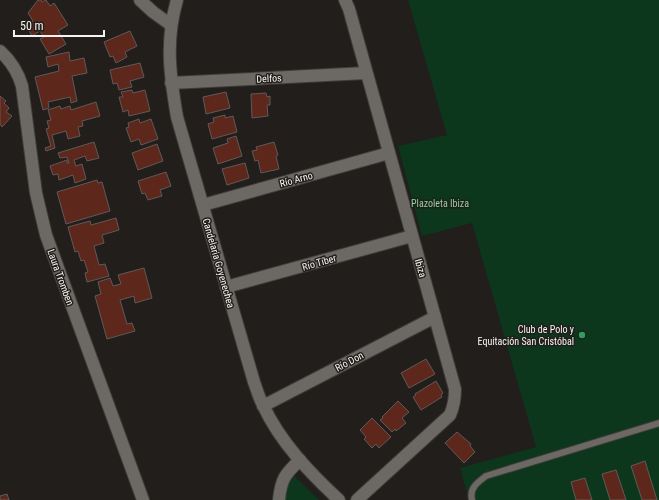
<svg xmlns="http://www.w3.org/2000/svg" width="659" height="500" viewBox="0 0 659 500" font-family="'Roboto Condensed',sans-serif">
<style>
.green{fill:#0c371d}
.building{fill:#5e271c;stroke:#5f5a58}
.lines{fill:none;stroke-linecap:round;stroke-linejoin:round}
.lane-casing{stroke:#3e3c3a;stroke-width:8}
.street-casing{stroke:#3e3c3a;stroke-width:14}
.secondary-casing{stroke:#3e3c3a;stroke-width:14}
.lane{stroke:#6c6864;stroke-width:6}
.street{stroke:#6c6864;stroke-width:12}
.secondary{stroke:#6c6864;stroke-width:12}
.leisure-dot{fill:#2e9e5b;stroke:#211e1b;stroke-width:1.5}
.labels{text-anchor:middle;stroke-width:3;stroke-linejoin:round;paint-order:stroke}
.street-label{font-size:10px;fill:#f5f4f1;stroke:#211e1b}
.park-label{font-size:10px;fill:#88d9a0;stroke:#211e1b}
.poi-label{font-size:10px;fill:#f5f4f1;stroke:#211e1b;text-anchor:end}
</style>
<rect width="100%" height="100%" fill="#211e1b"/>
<g class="green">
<path d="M408,0H659V500H469L460,468L536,447L472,223L422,236L398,146L447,135Z"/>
<path d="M289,471L319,500H284Z"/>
</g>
<g class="building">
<path d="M38,0H41L42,2L46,0L50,6L54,3L68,25L58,31L66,44L49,54L40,39L44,37L40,31L32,36L26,25L33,21L28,13Z"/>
<path d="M130,31L137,46L125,52L127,57L116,63L113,56L110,57L104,42Z"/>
<path d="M69,52L70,61L84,58L87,73L72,76L77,101L71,103L70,97L48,102L49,108L43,110L35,77L59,71L58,64L48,67L46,57Z"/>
<path d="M140,63L144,77L130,81L132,87L119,90L117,83L113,84L110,70Z"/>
<path d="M132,90L133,93L145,90L150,111L129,116L128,110L123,112L119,97H123L121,92Z"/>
<path d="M226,92L230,108L206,114L203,97Z"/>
<path d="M266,93L267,97L270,96V105H267L268,116L252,118L251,94Z"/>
<path d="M0,96L6,101L4,103L9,108L6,112L12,116L2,127L0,124Z"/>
<path d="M96,102L100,116L82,121L83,126L78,127L80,136L68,139L66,131L52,135L55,148L46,151L45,148L51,146L46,129L49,128L47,121L51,120L48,110L60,106L61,109L70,106L71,110Z"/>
<path d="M225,115V118L233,116L237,132L212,139L208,124L214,122L213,118Z"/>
<path d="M139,119L140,123L151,119L158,139L141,145L139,139L131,142L126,128L129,127L128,123Z"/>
<path d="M236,136L242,156L218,164L213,148L228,143L227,139Z"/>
<path d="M94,142L99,158L87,161L85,156L74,160L76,166L82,164L86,179L75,183L73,175L59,180L58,174L53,175L50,166L67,160V163H69L67,157L60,158L58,153Z"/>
<path d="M274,142L278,155L276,156L279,169L261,173L258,160L255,161L252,151L257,150L256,147Z"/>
<path d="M157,144L163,161L138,170L132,153Z"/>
<path d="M245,163L249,178L227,185L222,169Z"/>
<path d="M166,172L171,186L160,190L162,196L148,200L145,193L142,194L138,181Z"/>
<path d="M97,180L98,183L102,182L110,211L66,224L57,192Z"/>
<path d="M116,218L119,230L102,235L104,243L94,246L99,265L105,264L109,276L87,282L85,273L88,272L84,260L81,261L78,251L75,252L68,227L90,221L91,225Z"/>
<path d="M144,268L152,298L135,303L134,296L120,300L127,324L132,323L135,331L107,339L95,296L101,294L98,282L110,278L113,286L121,284L118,275Z"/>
<path d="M426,359L435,374L409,388L401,373Z"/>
<path d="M436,381L443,393L441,395L442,397L421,410L413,397L416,395L415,394Z"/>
<path d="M398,401L409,412L402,418L406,423L396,431L395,429L392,432L380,420L383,418L382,417Z"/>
<path d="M372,418L391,437L379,448L376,444L372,448L364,439L366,437L360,430Z"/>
<path d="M457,432L471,444L470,446L475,452L464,463L445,443Z"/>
<path d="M645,461L657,500H642L631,466Z"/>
<path d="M616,470L626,500H610L602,474Z"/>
<path d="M585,478L592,500H576L571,482Z"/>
<path d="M7,494L9,500H0V496Z"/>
</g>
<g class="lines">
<g class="lane-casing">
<path id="lane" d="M472,500C469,488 478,482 486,476L659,423"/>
</g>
<g class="street-casing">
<g id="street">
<path d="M140,0L153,12L171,25"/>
<path d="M345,0L349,9L455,389C455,399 454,406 450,415L357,500"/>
<path d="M0,51C11,61 18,72 22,86L36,193L46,235L143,500"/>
<path d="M171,83L366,73"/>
<path d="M203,205L389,153"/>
<path d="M226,287L412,236"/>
<path d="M263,406L435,317"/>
<path d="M279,500C281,479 285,474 300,460"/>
</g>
</g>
<g class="secondary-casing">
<path id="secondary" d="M177,0C165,41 170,76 177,117L254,382C257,390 259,398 263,405C280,442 310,473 339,500"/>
</g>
<use href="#lane" class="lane"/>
<use href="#street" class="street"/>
<use href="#secondary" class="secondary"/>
</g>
<circle class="leisure-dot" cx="582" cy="335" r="4"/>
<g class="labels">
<g class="street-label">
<text transform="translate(269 78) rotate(-3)" y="4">Delfos</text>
<text transform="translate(296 179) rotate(-15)" y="4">Río Arno</text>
<text transform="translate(319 262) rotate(-16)" y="4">Río Tíber</text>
<text transform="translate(219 263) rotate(74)" y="4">Candelaria Goyenechea</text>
<text transform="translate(421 268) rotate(74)" y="4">Ibiza</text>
<text transform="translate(61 277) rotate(70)" y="4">Laura Tromben</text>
<text transform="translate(349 361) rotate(-28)" y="4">Río Don</text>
</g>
<g class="park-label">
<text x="440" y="207">Plazoleta Ibiza</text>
</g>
<g class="poi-label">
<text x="574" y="333">Club de Polo y<tspan x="574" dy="12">Equitación San Cristóbal</tspan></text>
</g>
</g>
<path d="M14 30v6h90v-6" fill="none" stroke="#f5f4f1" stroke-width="2"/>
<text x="20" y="30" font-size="12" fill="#f5f4f1" stroke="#211e1b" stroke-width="3" paint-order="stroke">50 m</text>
</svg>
